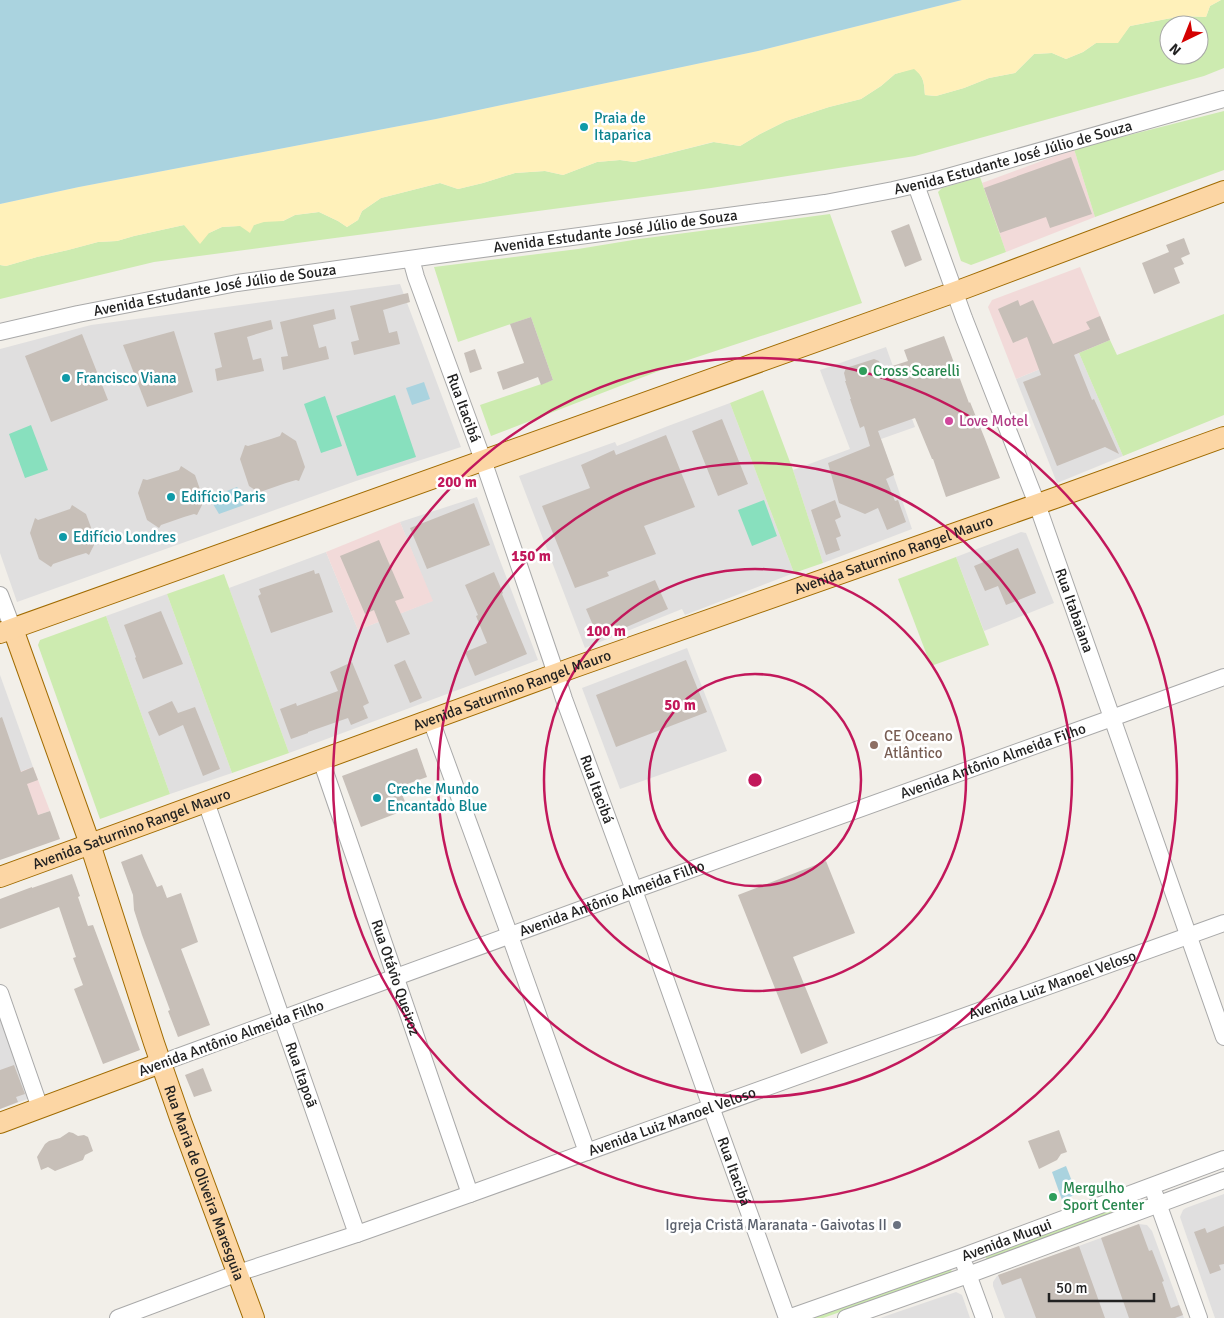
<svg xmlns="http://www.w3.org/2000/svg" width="1224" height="1318" viewBox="0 0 1224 1318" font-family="Signika,sans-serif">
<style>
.residential{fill:#e0dfdf}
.commercial{fill:#f2dad9}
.grass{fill:#cdebb0;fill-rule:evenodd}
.sand{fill:#fff1ba}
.pitch{fill:#88e0be}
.water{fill:#aad3df}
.building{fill:#c7bfb8}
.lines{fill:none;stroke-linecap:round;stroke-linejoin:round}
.minor-casing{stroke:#a9a9a9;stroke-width:18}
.major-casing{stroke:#a06b00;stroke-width:22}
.minor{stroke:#fff;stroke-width:16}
.major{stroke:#fcd6a4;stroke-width:20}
.ring{fill:none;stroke:#c2185b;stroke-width:2.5}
.culture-dot{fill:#0f9aa8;stroke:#fff;stroke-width:2}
.leisure-dot{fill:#2e9e5b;stroke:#fff;stroke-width:2}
.hotel-dot{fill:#d1479c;stroke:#fff;stroke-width:2}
.education-dot{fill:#8d6e63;stroke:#fff;stroke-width:2}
.worship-dot{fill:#6b7280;stroke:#fff;stroke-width:2}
.labels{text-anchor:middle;stroke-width:5;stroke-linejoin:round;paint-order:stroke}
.culture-label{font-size:15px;fill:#0d838f;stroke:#fff;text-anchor:start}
.street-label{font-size:15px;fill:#222;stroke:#fff}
.leisure-label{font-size:15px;fill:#27864d;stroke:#fff;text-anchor:start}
.hotel-label{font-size:15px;fill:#b23c85;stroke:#fff;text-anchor:start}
.education-label{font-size:15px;fill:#785e54;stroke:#fff;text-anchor:start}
.worship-label{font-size:15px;fill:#5b616d;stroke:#fff;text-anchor:end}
.centre{fill:#c2185b;stroke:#fff;stroke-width:2.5}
.ring-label{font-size:15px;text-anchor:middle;font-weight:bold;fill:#c2185b;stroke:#fff;stroke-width:5;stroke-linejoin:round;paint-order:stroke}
</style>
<rect width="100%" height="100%" fill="#f2efe9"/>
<g class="residential">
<path d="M400,284L461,447L356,481L17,602L0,553V349L91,325Z"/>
<path d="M886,347L915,427L881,439L912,529L823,563L793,470L850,449L820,370Z"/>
<path d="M1079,353L1123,456L1057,483L1016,379Z"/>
<path d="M730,403L794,573L685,615L682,609L585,648L519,476L615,442L617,446L668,426Z"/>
<path d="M477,497L499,558L538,660L289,753L229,588L326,552L358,630L432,601L400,522Z"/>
<path d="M1021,532L1026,533L1054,603L984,631L956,557Z"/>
<path d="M167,594L232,773L170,794L106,616Z"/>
<path d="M687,648L727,751L620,789L582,688Z"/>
<path d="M0,675L33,767L0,779Z"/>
<path d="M0,1004L33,1097L0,1109Z"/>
<path d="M1224,1194V1318H1215L1180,1217L1183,1210L1186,1208Z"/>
<path d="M1139,1224L1147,1225L1152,1231L1184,1318H1005L993,1286V1282L997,1276Z"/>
<path d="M956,1292L962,1295L970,1318H880Z"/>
</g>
<g class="commercial">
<path d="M1074,149L1095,217L1006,252L982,183Z"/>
<path d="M1080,267L1110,340L1016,379L988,307L992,300Z"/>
<path d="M400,522L433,601L358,630L326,552Z"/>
<path d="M33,767L50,811L26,819L0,779Z"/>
</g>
<g class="grass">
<path d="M1221,0H1224V68L1204,76L915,156L711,188L154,262L0,299V265L6,266L37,257L68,250L98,242L117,241L134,236L184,225L209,233L222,227L254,225L264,221H283L295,215L319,212L338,221L347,227L358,220L362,211L381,198L440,183L458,189L483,183L515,173L545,171L563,175L597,162L620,160L634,162L714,142L740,146L760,134L786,121L829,107L861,99L881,86L895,74L914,68C924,77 924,82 925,95L936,96L964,88L989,78L1015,73L1034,54L1052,53L1066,59L1083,52L1096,43H1117L1130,26L1182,16L1206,17L1210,6ZM1169,25H1199V55H1169Z"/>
<path d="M1224,111V170L1095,217L1074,149Z"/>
<path d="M980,177L1006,252L971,265L961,261L938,192L942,188Z"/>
<path d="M830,214L862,303L682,362L491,436L480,405L553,380L531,317L458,342L434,267L578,249L639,239Z"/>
<path d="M1224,314V415L1123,456L1079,353L1110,340L1117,355Z"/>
<path d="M763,390L793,470L823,563L794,573L730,403Z"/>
<path d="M956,557L989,645L931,666L898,579Z"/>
<path d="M224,574L289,753L232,773L167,594Z"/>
<path d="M106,616L170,794L100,819L38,645L40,640Z"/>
<path d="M1136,1200L1138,1205L987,1260L985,1256Z"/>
<path d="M951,1269L952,1273L823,1318H809Z"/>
</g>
<path class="sand" d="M962,0H1221L1210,6L1206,17L1182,16L1130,26L1118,43H1096L1083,52L1066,59L1052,53L1034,54L1015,73L989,78L964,88L936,96L925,95C924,82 924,77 914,69L895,74L881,86L861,99L829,107L786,121L760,134L740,146L713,142L634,162L620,160L597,162L563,175L545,171L515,173L483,183L458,189L440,183L381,198L362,211L358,220L347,227L338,221L319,212L295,215L283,221L264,222L254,225L250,233L240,226L222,227L209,233L200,244L184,225L134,236L117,241L98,242L68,250L37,257L6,266L0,265V204L79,187L436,119L758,51Z"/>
<g class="pitch">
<path d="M395,395L416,457L357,476L336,416Z"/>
<path d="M325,396L342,446L321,453L304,404Z"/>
<path d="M31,425L48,470L25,478L9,434Z"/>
<path d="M764,500L777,536L752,546L738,510Z"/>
</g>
<g class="water">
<path d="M0,0H962L758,51L436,119L79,187L0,204Z"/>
<path d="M424,382L430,399L412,405L406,388Z"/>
<path d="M237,487L245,496L244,505L219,514L213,504L219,494Z"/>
<path d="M1066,1166L1077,1194L1062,1200L1052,1172Z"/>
</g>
<g class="building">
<path d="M1071,157L1092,214L1050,228L1046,217L1000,233L984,188Z"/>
<path d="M909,224L922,260L905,267L891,231Z"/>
<path d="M1184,238L1190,254L1181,258L1184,264L1174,268L1180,283L1154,294L1142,263L1169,252L1166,245Z"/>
<path d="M408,293L410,302L383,310L389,333L397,331L400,344L354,355L351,342L359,340L350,306Z"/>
<path d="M1018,300L1020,306L1033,300L1053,344L1090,329L1086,322L1100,316L1110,340L1074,355L1092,400L1094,399L1119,454L1105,447L1057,466L1023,382L1041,375L1027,337L1013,343L998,309Z"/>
<path d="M334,309L336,319L313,325L319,348L326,346L329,359L283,370L281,357L288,356L280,322Z"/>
<path d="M531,317L553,380L541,385L538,377L503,390L497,372L524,363L510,324Z"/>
<path d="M271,320L273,329L247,337L253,360L261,358L264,371L217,381L215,369L222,367L214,333Z"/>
<path d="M174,331L193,392L147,407L123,345Z"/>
<path d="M82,334L108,400L51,422L25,356Z"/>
<path d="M944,336L969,403L970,402L985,439L1000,478L946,497L933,459H932L915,418L878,431L894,475L886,479L895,501L898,500L906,522L887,530L878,508L865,514L839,503L828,463L870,446L864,426L860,428L850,399H851L845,381H846L844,373L846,368L874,359L879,361L882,369H883L908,361L904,350Z"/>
<path d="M475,349L482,369L470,373L464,353Z"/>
<path d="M722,419L748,484L718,496L692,431Z"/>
<path d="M282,432L296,441L305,467L299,481L296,480L286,483L263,491L261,494L249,486L240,459L245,445L248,446L271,439L280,436Z"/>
<path d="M666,435L695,507L644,526L656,554L607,572L609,576L575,588L542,506L590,488L581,465L614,450L616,455Z"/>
<path d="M181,466L195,475L204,501L197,515L194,514L184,517L161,525L159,528L147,520L138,493L143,479L147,480L179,470Z"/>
<path d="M835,500L841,517L835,520L841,536L836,538L840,550L826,555L811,510Z"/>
<path d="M474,503L490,545L427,569L410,528Z"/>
<path d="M72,505L86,514L96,541L89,555L86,553L76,556L53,564L51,567L39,559L30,533L35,518L38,520L70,509Z"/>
<path d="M379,540L404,598L395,601L410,634L387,643L374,610L365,614L340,556Z"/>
<path d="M1018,548L1036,593L1006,605L998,586L985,591L974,566Z"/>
<path d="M314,570L315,574L319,573L333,612L271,633L258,596L261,594L259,589Z"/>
<path d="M494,572L503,593L502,594L527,654L475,676L465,652L487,643L476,616L478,615L465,585Z"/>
<path d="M655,580L668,609L599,639L586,609Z"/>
<path d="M161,611L183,664L143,679L135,658L136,657L124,625Z"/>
<path d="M405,660L422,698L410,703L394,665Z"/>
<path d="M686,660L707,712L616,747L596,695Z"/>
<path d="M352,662L369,703L363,706L368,718L351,725L348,718L308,732V733L291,739L280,709L296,703L297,706L338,691L330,672Z"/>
<path d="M172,701L178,713L195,707L220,769L203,776L183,725L159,736L148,712Z"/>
<path d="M2,717L21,772L33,767L38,780L27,784L38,815L50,811L60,839L0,860V718Z"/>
<path d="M417,748L427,777L399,787L408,809L361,827L342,776Z"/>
<path d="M142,854L157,887L162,885L167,898L181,893L198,942L181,949L210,1025L178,1037L168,1011L170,1010L142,935L134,910L133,895L121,862Z"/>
<path d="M826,861L855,933L793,957L828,1043L801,1054L738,895Z"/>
<path d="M72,874L80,896L78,897L88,926L93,925L140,1050L103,1064L74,989L83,985L73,958L76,957L59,907L0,929V899L32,887V888Z"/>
<path d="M14,1065L25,1094L16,1097L18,1102L0,1109V1070Z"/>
<path d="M203,1068L212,1091L194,1097L185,1075Z"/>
<path d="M1059,1130L1067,1152L1061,1154L1057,1160L1039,1169L1028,1141Z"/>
<path d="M69,1132L73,1133L78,1136L84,1135L88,1137L93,1151L85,1155L83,1160L55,1171L48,1167L41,1170L37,1157L45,1144L49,1141L60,1138Z"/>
<path d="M1139,1224L1149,1251L1152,1250L1164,1281L1162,1282L1171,1308L1179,1305L1183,1315L1175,1318H1129L1101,1238Z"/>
<path d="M1224,1226V1264L1219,1265L1221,1270L1210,1274L1194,1232L1205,1228L1207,1233Z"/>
<path d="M1079,1246L1105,1318H1036L1021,1278L1002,1285L998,1275Z"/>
</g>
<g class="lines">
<g class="minor-casing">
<g id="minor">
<path id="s1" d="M916,185L964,318L1037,504L1224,1037"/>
<path id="s2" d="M411,259L416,277L483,460L551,659L564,699L634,890L711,1107L787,1318"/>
<path id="s3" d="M0,332L78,314L237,283L438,255L825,203L893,190L937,180L1224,99"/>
<path d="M0,595L13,629"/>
<path d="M431,720L510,936L587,1152"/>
<path id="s4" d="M321,760L470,1194"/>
<path id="s5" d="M206,802L357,1234"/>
<path d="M0,993L40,1108"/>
<path id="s6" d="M161,1063L634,890L1112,718L1224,677"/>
<path d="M1155,1195L1199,1318"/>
<path d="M965,1266L984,1318"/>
<path id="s7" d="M118,1318L238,1273L357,1234L470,1194L1224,923"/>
<path id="s8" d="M788,1318L961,1257L1224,1159"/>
<path d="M846,1318L968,1275L1224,1180"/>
</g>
</g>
<g class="major-casing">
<g id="major">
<path id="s9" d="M13,629L90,844L154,1043L181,1121L254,1318"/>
<path d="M0,633L955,292L1224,191"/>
<path id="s10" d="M0,877L575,667L1055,498L1224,437"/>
<path d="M0,1123L161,1063"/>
</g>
</g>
<use href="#minor" class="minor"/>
<use href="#major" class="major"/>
</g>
<g class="ring">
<circle cx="755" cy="780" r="106"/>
<circle cx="755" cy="780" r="211"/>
<circle cx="755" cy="780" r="317"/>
<circle cx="755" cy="780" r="422"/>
</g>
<g class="culture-dot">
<circle cx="584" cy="127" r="5"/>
<circle cx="66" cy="378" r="5"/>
<circle cx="171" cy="497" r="5"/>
<circle cx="63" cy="537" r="5"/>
<circle cx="377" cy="798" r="5"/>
</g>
<g class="leisure-dot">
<circle cx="863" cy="371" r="5"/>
<circle cx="1053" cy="1197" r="5"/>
</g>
<circle class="hotel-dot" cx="949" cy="421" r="5"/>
<circle class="education-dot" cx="874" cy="745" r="5"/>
<circle class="worship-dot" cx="897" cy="1225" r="5"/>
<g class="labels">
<g class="culture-label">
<text x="594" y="123">Praia de<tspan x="594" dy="17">Itaparica</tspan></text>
<text x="76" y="383">Francisco Viana</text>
<text x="181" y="502">Edifício Paris</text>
<text x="73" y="542">Edifício Londres</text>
<text x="387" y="794">Creche Mundo<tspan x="387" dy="17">Encantado Blue</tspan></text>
</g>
<g class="street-label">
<text dy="5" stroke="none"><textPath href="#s3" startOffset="1029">Avenida Estudante José Júlio de Souza</textPath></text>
<text dy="5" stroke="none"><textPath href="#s3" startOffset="624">Avenida Estudante José Júlio de Souza</textPath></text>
<text dy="5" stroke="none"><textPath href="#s3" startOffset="219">Avenida Estudante José Júlio de Souza</textPath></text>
<text dy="5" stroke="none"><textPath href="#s2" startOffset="158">Rua Itacibá</textPath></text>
<text dy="5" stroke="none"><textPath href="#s10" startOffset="950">Avenida Saturnino Rangel Mauro</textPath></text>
<text dy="5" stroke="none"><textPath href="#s1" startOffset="454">Rua Itabaiana</textPath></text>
<text dy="5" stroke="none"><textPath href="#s10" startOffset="545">Avenida Saturnino Rangel Mauro</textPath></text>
<text dy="5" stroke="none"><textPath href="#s6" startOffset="885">Avenida Antônio Almeida Filho</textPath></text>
<text dy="5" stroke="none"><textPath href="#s2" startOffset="562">Rua Itacibá</textPath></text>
<text dy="5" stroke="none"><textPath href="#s10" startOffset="140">Avenida Saturnino Rangel Mauro</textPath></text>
<text dy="5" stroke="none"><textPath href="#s6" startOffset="480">Avenida Antônio Almeida Filho</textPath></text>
<text dy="5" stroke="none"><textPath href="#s4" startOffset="230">Rua Otávio Queiroz</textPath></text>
<text dy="5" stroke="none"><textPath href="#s7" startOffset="992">Avenida Luiz Manoel Veloso</textPath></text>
<text transform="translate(231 1038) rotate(-20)" y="5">Avenida Antônio Almeida Filho</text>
<text dy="5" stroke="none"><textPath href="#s5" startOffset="289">Rua Itapoã</textPath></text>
<text dy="5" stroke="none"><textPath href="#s7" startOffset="588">Avenida Luiz Manoel Veloso</textPath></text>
<text dy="5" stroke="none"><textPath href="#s2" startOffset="968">Rua Itacibá</textPath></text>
<text dy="5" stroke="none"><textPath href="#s9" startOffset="586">Rua Maria de Oliveira Maresguia</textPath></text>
<text dy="5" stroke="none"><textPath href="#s8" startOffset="232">Avenida Muqui</textPath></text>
</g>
<g class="leisure-label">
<text x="873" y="376">Cross Scarelli</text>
<text x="1063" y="1193">Mergulho<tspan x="1063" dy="17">Sport Center</tspan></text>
</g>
<g class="hotel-label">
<text x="959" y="426">Love Motel</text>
</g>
<g class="education-label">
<text x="884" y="741">CE Oceano<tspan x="884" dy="17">Atlântico</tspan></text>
</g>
<g class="worship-label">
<text x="887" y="1230">Igreja Cristã Maranata - Gaivotas II</text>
</g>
</g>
<circle cx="755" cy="780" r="8" class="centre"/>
<g class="ring-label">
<text x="457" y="487">200 m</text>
<text x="531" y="561">150 m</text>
<text x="606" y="636">100 m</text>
<text x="680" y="710">50 m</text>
</g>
<g transform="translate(1184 40) rotate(223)"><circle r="24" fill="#ffffff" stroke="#a7a7a7"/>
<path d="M0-4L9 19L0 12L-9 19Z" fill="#d40000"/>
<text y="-8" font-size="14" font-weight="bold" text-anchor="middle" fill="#222222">N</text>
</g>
<path d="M1049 1293v8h105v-8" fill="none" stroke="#222222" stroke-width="2.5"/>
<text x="1056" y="1293" font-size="15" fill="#222222" stroke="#ffffff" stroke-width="4" paint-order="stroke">50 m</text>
</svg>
